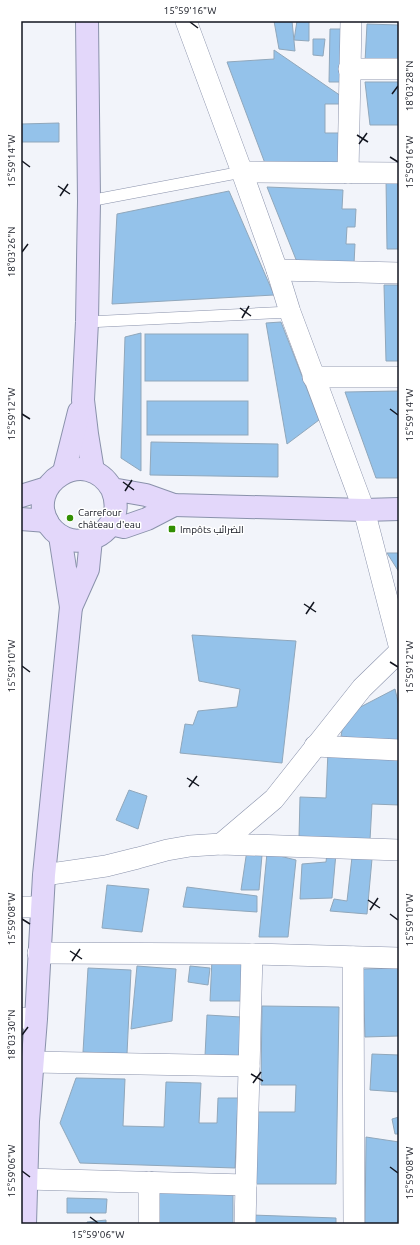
<svg xmlns="http://www.w3.org/2000/svg" width="420" height="1245" viewBox="0 0 420 1245" font-family="Ubuntu,Cairo,sans-serif">
<style>
.building{fill:#94c2ea;stroke:#90a7bb}
.lines{fill:none;stroke-linecap:round;stroke-linejoin:round}
.lane-casing{stroke:#8a92ab;stroke-width:12}
.street-casing{stroke:#8a92ab;stroke-width:22}
.secondary-casing{stroke:#8a92ab;stroke-width:24}
.lane{stroke:#fff;stroke-width:11}
.street{stroke:#fff;stroke-width:21}
.secondary{stroke:#e3d7fa;stroke-width:22}
.ticks{fill:none;stroke:#12151f;stroke-width:1.5}
.poi-dot{fill:#328f02;stroke:#fff;stroke-width:1.5}
.labels{text-anchor:middle;stroke-width:3;stroke-linejoin:round;paint-order:stroke}
.poi-label{font-size:10px;fill:#12151f;stroke:#fff;text-anchor:start}
.neatline{fill:none;stroke:#12151f;stroke-width:1.5}
.ticks-label{font-size:10px;text-anchor:middle;fill:#12151f}
</style>
<rect width="100%" height="100%" fill="#f2f4fa"/>
<g class="building">
<path d="M274,21H292L295,51L279,49Z"/>
<path d="M297,21H309V41L294,40Z"/>
<path d="M367,24L399,25V61L365,62Z"/>
<path d="M330,29H345L344,82H329Z"/>
<path d="M313,39H325L323,56L313,55Z"/>
<path d="M274,50L341,96L344,104H325V133H341V165L266,166L227,62L274,59Z"/>
<path d="M365,82H399V125H370Z"/>
<path d="M59,123V142H21V124Z"/>
<path d="M386,179H396L399,188V249H387Z"/>
<path d="M267,187L343,190L342,209H356L355,227H347L346,244H355L354,264L297,262Z"/>
<path d="M229,191L274,295L112,304L117,214Z"/>
<path d="M384,285H399V361H386Z"/>
<path d="M281,322L319,420L287,444L266,323Z"/>
<path d="M141,333V471L121,458L125,337Z"/>
<rect x="145" y="334" width="103" height="47"/>
<path d="M399,391V478H376L345,392Z"/>
<rect x="147" y="401" width="101" height="34"/>
<path d="M151,442L278,444V477L150,475Z"/>
<path d="M387,553H399V572Z"/>
<path d="M192,635L296,641L282,763L180,753L185,724L193,725L198,711L237,707L240,689L199,681Z"/>
<path d="M395,689L399,706V740L381,745L341,736L345,715Z"/>
<path d="M328,751L399,756V805L372,804L370,840L299,838L300,797L326,798Z"/>
<path d="M129,790L147,796L138,829L116,820Z"/>
<path d="M247,850L262,855L259,890H241Z"/>
<path d="M267,853L296,860L288,937H259Z"/>
<path d="M327,853H336L332,898L300,899L302,864L326,862Z"/>
<path d="M352,857L372,859L367,914L330,911L334,899L347,901Z"/>
<path d="M107,885L149,889L142,932L102,928Z"/>
<path d="M187,887L257,896V912L183,907Z"/>
<path d="M212,959L246,961L241,1001H210Z"/>
<path d="M137,966L176,969L172,1021L131,1029Z"/>
<path d="M190,966L210,968L208,985L188,982Z"/>
<path d="M88,968L131,970L127,1054L83,1052Z"/>
<path d="M399,968V1036L365,1037L363,969Z"/>
<path d="M262,1006L339,1007L336,1184H256L257,1112H295L296,1085H261Z"/>
<path d="M207,1015L241,1017L239,1057L205,1056Z"/>
<path d="M372,1054L399,1055V1092L370,1090Z"/>
<path d="M76,1078L125,1079L123,1126L164,1127L166,1082L201,1083L199,1123H217L218,1098H238L235,1168L80,1163L60,1123Z"/>
<path d="M399,1117V1134H395L392,1119Z"/>
<path d="M366,1137L399,1142V1224H365Z"/>
<path d="M156,1191L233,1195V1224H157Z"/>
<path d="M67,1198L107,1199L106,1213H67Z"/>
<path d="M252,1215L336,1218V1224H251Z"/>
<path d="M106,1220V1224H87V1222Z"/>
</g>
<g class="lines">
<g class="lane-casing">
<g id="lane">
<path d="M89,201L242,172"/>
<path d="M87,322L290,312"/>
</g>
</g>
<g class="street-casing">
<g id="street">
<path d="M186,21L242,172L277,270L290,312L364,510L399,645"/>
<path d="M349,69H399"/>
<path d="M242,172L399,173"/>
<path d="M348,173L351,21"/>
<path d="M277,270L399,273"/>
<path d="M313,377H399"/>
<path d="M315,746L399,750"/>
<path d="M221,844L274,799L362,688L399,652"/>
<path d="M44,875L106,866L138,858L167,850L190,846L221,844L399,850"/>
<path d="M21,907H41"/>
<path d="M38,953L252,954L399,958"/>
<path d="M353,957L354,1224"/>
<path d="M21,1018L36,1019"/>
<path d="M32,1062L249,1066"/>
<path d="M26,1179L246,1185"/>
<path d="M149,1182V1224"/>
<path d="M245,1224L252,954"/>
</g>
</g>
<g class="secondary-casing">
<g id="secondary">
<path d="M87,21L89,201L87,322L83,400L87,434L93,471"/>
<path d="M64,472L79,412"/>
<path d="M112,489C122,513 110,537 83,540C79,541 75,541 71,540C62,538 54,532 49,525C23,484 86,444 112,489L146,495L174,505L364,510L399,509"/>
<path d="M21,496L47,488"/>
<path d="M21,519L47,521"/>
<path d="M111,524L124,527L147,519L174,505"/>
<path d="M71,607L88,569L91,539"/>
<path d="M25,1224L28,1121L36,1019L44,875L71,607L60,536"/>
</g>
</g>
<use href="#lane" class="lane"/>
<use href="#street" class="street"/>
<use href="#secondary" class="secondary"/>
</g>
<path class="ticks" d="M190,22L198,28M392,94L398,86M357,135L368,142M359,144L367,133M390,157L398,162M22,161L30,167M58,186L70,194M60,196L68,184M22,252L28,244M240,308L251,316M242,318L249,306M390,409L398,415M22,414L30,419M123,482L134,490M125,491L132,480M304,604L316,612M306,614L314,602M390,662L398,667M22,666L30,672M187,778L199,786M189,787L197,776M368,900L380,908M370,910L378,898M390,914L398,920M22,919L30,924M70,951L82,959M72,961L80,949M22,1035L28,1027M251,1074L263,1081M253,1083L261,1072M390,1167L398,1173M22,1171L30,1177M90,1217L98,1223"/>
<g class="poi-dot">
<circle cx="70" cy="518" r="4"/>
<rect x="168" y="525" width="8" height="8" rx="2"/>
</g>
<g class="labels">
<g class="poi-label">
<text x="78" y="516">Carrefour<tspan x="78" dy="12">château d'eau</tspan></text>
<text x="180" y="533">Impôts الضرائب</text>
</g>
</g>
<rect width="420" height="1245" fill="none" stroke="#ffffff" stroke-width="44"/>
<rect x="22" y="22" width="376" height="1201" class="neatline"/>
<g class="ticks-label">
<text x="190" y="14">15°59'16"W</text>
<text transform="translate(409 86) rotate(-90)" y="4">18°03'28"N</text>
<text transform="translate(11 161) rotate(-90)" y="4">15°59'14"W</text>
<text transform="translate(409 162) rotate(-90)" y="4">15°59'16"W</text>
<text transform="translate(11 252) rotate(-90)" y="4">18°03'26"N</text>
<text transform="translate(11 414) rotate(-90)" y="4">15°59'12"W</text>
<text transform="translate(409 415) rotate(-90)" y="4">15°59'14"W</text>
<text transform="translate(11 666) rotate(-90)" y="4">15°59'10"W</text>
<text transform="translate(409 667) rotate(-90)" y="4">15°59'12"W</text>
<text transform="translate(11 919) rotate(-90)" y="4">15°59'08"W</text>
<text transform="translate(409 920) rotate(-90)" y="4">15°59'10"W</text>
<text transform="translate(11 1035) rotate(-90)" y="4">18°03'30"N</text>
<text transform="translate(11 1171) rotate(-90)" y="4">15°59'06"W</text>
<text transform="translate(409 1173) rotate(-90)" y="4">15°59'08"W</text>
<text x="98" y="1238">15°59'06"W</text>
</g>
</svg>
